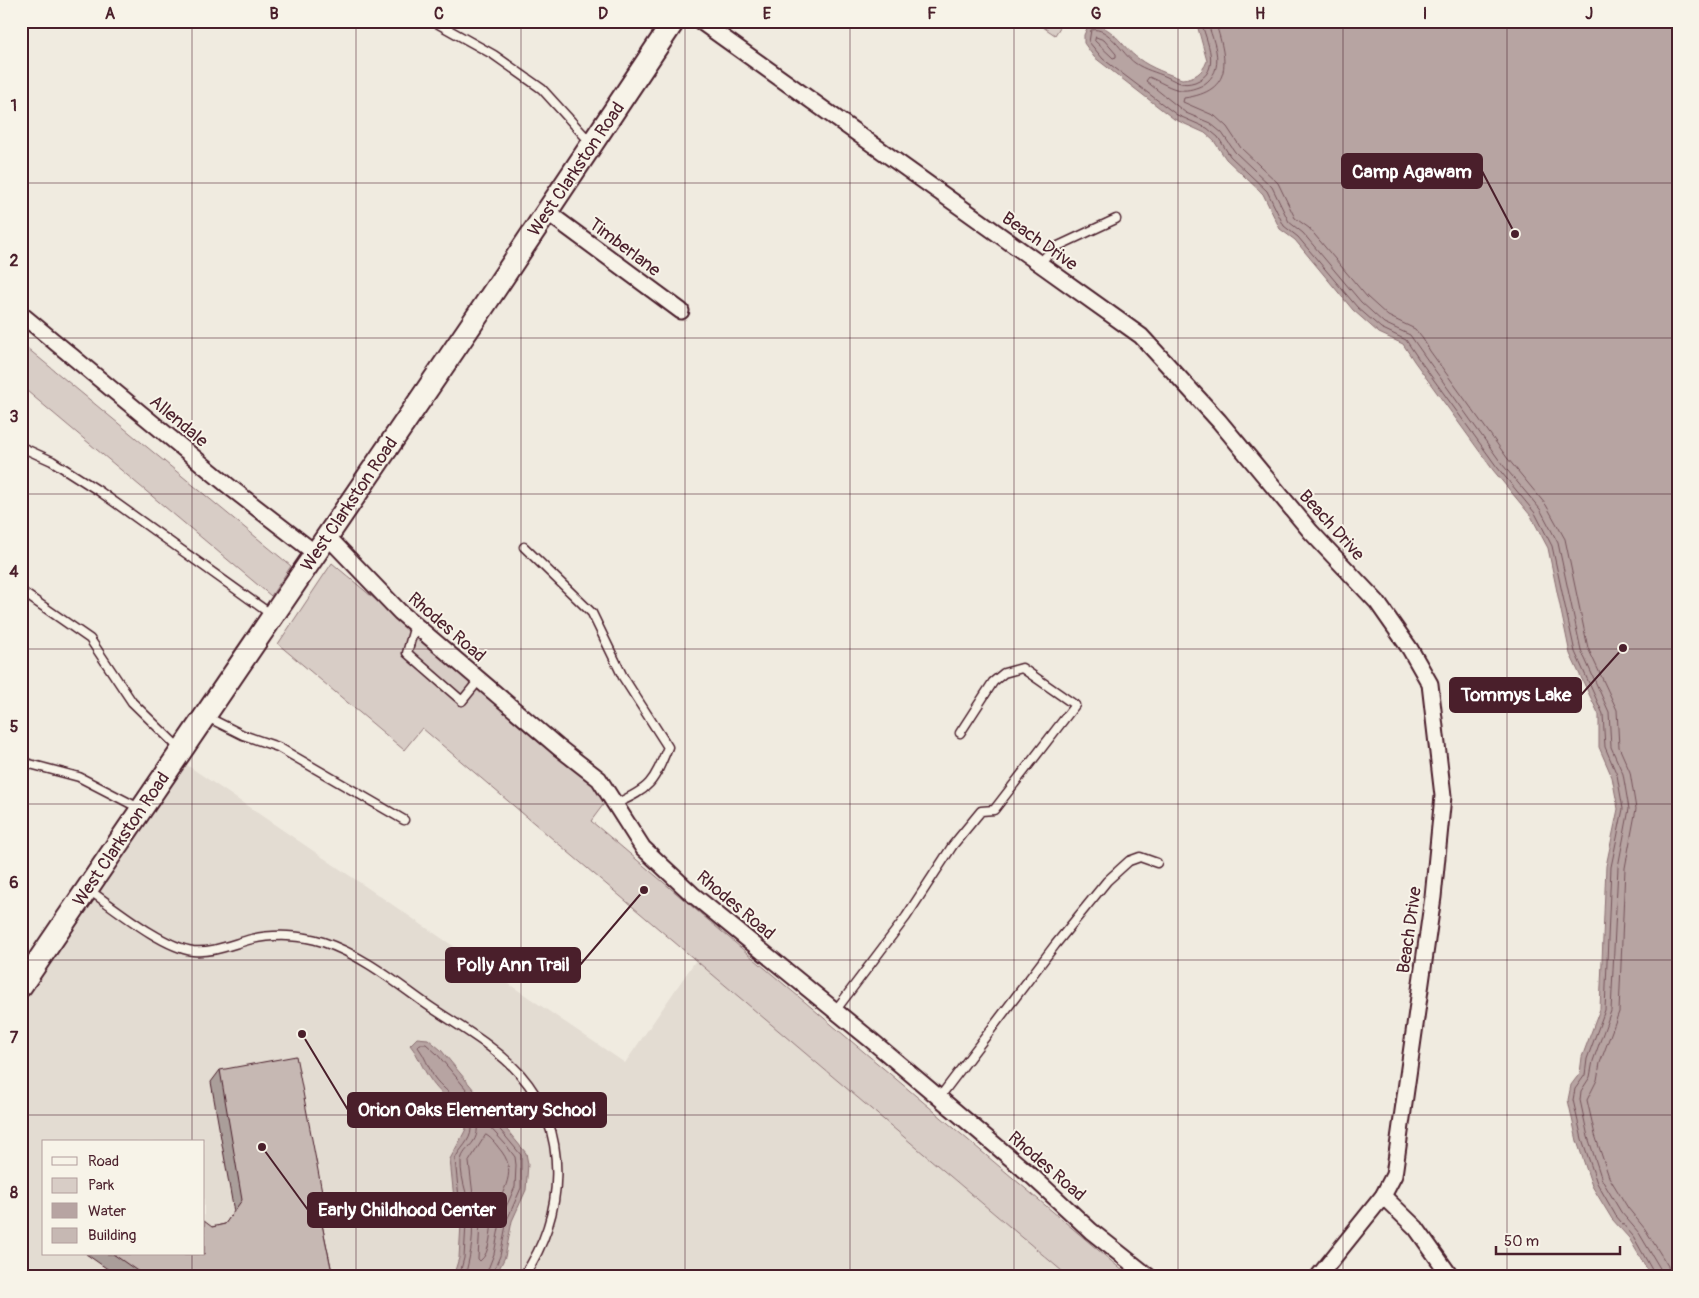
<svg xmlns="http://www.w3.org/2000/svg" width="1699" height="1298" viewBox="0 0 1699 1298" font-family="Pangolin,sans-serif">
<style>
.built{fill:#e3dcd2;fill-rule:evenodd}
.green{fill:#d8cdc6;stroke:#917678}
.water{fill:#b7a4a2;stroke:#8b6f72}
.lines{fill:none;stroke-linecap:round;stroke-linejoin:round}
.shore{stroke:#76545b;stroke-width:1}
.service-casing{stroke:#4a1f2b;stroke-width:11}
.minor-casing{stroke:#4a1f2b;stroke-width:19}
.secondary-casing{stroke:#4a1f2b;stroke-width:25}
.service{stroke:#f7f3e8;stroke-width:8}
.minor{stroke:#f7f3e8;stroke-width:15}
.secondary{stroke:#f7f3e8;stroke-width:21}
.wall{fill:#aa9e9a;stroke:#4a1f2b}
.shaded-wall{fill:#8b817d;stroke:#4a1f2b}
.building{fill:#c6b8b3;stroke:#4a1f2b}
.grid{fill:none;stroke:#4a1f2b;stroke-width:1;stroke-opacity:0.55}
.labels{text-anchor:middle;stroke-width:4;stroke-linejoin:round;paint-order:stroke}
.street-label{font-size:18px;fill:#4a1f2b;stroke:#f7f3e8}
.leader{fill:none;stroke:#4a1f2b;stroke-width:2}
.callout-dot{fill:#4a1f2b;stroke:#f7f3e8;stroke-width:2}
.callout{fill:#4a1f2b;stroke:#4a1f2b;stroke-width:2}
.callout-label{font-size:19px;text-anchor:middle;font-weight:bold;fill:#fff}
.neatline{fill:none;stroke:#4a1f2b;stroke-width:2}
.grid-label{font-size:16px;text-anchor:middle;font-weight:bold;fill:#4a1f2b}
</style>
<rect width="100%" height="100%" fill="#f0ebe0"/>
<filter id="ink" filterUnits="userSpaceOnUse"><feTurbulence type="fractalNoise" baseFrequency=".02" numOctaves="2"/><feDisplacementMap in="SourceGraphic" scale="10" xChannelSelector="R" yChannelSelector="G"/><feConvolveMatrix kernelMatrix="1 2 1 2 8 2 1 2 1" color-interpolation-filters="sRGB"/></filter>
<g filter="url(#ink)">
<path class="built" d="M184,763L625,1063L696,960L1069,1277H21V1005ZM44,1142H204V1254H44Z"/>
<g class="green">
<path d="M1034,21H1064L1055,35Z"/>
<path d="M21,343L291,566L271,596L21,386Z"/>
<path d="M332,563L609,797L591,821L1130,1277H1069L422,728L404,750L278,644Z"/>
</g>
<g class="water">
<path d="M1196,21H1678V1277H1654L1650,1274L1629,1238L1612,1219L1592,1186L1577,1141L1568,1100L1571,1085L1580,1073L1582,1057L1600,1009L1606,866L1618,809L1612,777L1599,747V715L1570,654L1548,548L1531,516L1493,470L1414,361L1403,344L1379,333L1353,310L1295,240L1280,229L1263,194L1226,159L1214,141L1205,133L1174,119L1094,57L1084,43V35L1089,24C1113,24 1121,47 1139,59C1151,68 1168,74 1182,79C1194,78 1202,74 1207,61Z"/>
<path d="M417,1038L428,1039L441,1050L526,1153L528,1164L526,1190L512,1221L505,1257L495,1277H453L459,1258L461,1223L454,1199L450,1159L466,1129C462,1106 442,1098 430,1079C422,1068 419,1056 410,1045Z"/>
</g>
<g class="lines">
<g class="shore">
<path d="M1201,21C1206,41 1223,71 1195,82C1183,86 1177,82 1167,77C1156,72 1145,70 1135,63C1122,54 1109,26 1091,30L1089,42L1103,59L1177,115L1207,128L1218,137L1230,156L1267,191L1284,226L1298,237L1357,307L1381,328L1406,340L1418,358L1497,467L1535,513L1552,546L1575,652L1603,714L1605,747L1617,775L1623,809L1611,867L1605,1010L1587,1059L1585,1075L1575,1089L1573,1100L1582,1139L1597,1183L1616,1216L1633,1236L1656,1277"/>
<path d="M1207,21C1214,43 1227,69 1203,85C1197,88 1188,91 1181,90C1171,89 1159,81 1149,77L1146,81L1186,113L1210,123L1222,133L1235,152L1272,187L1289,222L1303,233L1361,302L1384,323L1410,335L1424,355L1502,464L1540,509L1558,543L1581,650L1609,712L1611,747L1623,774L1629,809L1618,867L1611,1011L1593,1061L1590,1077L1581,1091L1580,1100L1588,1137L1602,1180L1621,1212L1639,1233L1661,1270L1663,1277"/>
<path d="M1215,21C1227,59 1235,91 1184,98L1183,102L1215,116L1227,127L1241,148L1278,183L1295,218L1309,228L1367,297L1388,316L1415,329L1423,339L1430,351L1508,459L1546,505L1565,539L1588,648L1617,710L1619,747L1630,772L1636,809L1625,868L1619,1012L1600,1063L1597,1080L1587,1100L1595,1135L1609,1177L1628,1208L1645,1229L1668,1266L1670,1277"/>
<path d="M1096,37L1104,40L1116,54V57L1113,58L1095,41Z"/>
<path d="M486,1135C492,1138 497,1146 502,1152C519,1175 499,1194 493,1217C490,1230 491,1253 480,1261L478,1259L480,1221L473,1195L469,1162Z"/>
<path d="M459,1277L464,1258L466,1223L459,1198L455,1159C459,1149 471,1141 471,1129C473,1106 446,1094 434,1077C428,1067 425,1056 418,1047L420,1044H426L437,1054L521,1155V1188L507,1220L500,1256L491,1277"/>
<path d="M465,1277C469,1259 474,1242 472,1223C471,1202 460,1182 461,1161C463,1145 484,1145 475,1115L477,1113L506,1145L515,1157L516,1165L515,1187L501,1218L494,1254L485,1277"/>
</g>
<g class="service-casing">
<g id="service">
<path d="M433,21L494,55L542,89L591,143"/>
<path d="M1039,263L1056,247L1116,219"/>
<path d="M21,447L52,461L99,491L272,615"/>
<path d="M524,547L592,613L623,677L668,747C653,783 651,788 615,804"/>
<path d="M21,591L90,639L132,702L180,749"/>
<path d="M415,625L407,653L462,701L479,680"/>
<path d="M207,717L243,735L278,747L404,820"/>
<path d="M21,760L26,763L79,777L141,809"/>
<path d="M89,890C115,908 162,947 193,951C213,953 232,944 252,939C274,934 301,935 323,942C362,955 395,982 429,1006C460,1027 495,1046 520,1074C571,1132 565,1216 523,1277"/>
<path d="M835,1011L906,917L953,845L981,811L994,810L1075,705L1022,668L1004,673L993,682L960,733"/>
<path d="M939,1098L1055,945L1107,881L1129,861L1140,857L1157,863"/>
</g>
</g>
<g class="minor-casing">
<g id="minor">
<path d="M700,21L1141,336L1219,421L1311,532L1377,602L1410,649L1430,684L1443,796L1433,897L1394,1175L1383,1196L1318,1277"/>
<path d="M547,212L681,311"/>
<path d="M21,314L231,488L315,553"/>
<path d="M327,536L400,612L558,747L599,779L643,848L692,894L871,1040L1034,1178L1091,1231L1149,1277"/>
<path d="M1383,1196L1416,1228L1451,1277"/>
</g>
</g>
<g class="secondary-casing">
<path id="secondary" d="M21,986L482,309L674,21"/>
</g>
<use href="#service" class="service"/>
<use href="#minor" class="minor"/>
<use href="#secondary" class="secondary"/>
</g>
<path class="wall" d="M220,1070L325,1207L320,1215L333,1277H119L86,1254H204L212,1227L225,1224L234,1212L211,1082Z"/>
<path class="shaded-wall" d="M325,1207L316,1220L319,1210Z"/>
<path class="building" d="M296,1056L325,1207L319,1210L333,1277H146L113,1254H204V1221L212,1227L225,1224L242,1200L220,1070Z"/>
</g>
<path class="grid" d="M192,21V1142M356,21V1277M521,21V1277M685,21V1277M850,21V1277M1014,21V1277M1178,21V1277M1343,21V1277M1507,21V1277M21,183H1678M21,338H1678M21,494H1678M21,649H1678M21,804H1678M21,960H1678M21,1115H1678M192,1254V1277"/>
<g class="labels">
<g class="street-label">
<text transform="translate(576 169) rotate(-56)" y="6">West Clarkston Road</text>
<text transform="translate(1040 241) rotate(35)" y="6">Beach Drive</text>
<text transform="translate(625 247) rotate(37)" y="6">Timberlane</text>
<text transform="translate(179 421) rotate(40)" y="6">Allendale</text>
<text transform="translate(349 504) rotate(-56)" y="6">West Clarkston Road</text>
<text transform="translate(1332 525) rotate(48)" y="6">Beach Drive</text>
<text transform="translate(447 627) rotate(41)" y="6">Rhodes Road</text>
<text transform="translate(121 839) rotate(-56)" y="6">West Clarkston Road</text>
<text transform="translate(736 905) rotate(40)" y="6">Rhodes Road</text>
<text transform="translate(1409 930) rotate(-82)" y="6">Beach Drive</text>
<text transform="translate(1047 1166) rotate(41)" y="6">Rhodes Road</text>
</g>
</g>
<path class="leader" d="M1515 234L1482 171M1623 648L1581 695M644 890L580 965M302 1034L348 1110M262 1147L308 1210"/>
<g class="callout-dot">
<circle cx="1515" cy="234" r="5"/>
<circle cx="1623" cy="648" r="5"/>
<circle cx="644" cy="890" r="5"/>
<circle cx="302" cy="1034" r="5"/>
<circle cx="262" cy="1147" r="5"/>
</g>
<g class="callout">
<rect x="1342" y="154" width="140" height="34" rx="5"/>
<rect x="1450" y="678" width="131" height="34" rx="5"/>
<rect x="446" y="948" width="134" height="34" rx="5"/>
<rect x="348" y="1093" width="258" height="34" rx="5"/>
<rect x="308" y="1193" width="198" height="34" rx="5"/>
</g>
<g class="callout-label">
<text x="1412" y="178">Camp Agawam</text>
<text x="1516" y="701">Tommys Lake</text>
<text x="513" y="971">Polly Ann Trail</text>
<text x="477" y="1116">Orion Oaks Elementary School</text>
<text x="407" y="1216">Early Childhood Center</text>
</g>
<rect width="1699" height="1298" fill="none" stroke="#f7f3e8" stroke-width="55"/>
<rect x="42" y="1140" width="162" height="115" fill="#f7f3e8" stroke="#b29e9c"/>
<rect x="52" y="1157" width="25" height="8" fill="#f7f3e8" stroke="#b29e9c"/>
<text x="88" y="1166" font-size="15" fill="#4a1f2b">Road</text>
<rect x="52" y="1178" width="25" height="15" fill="#d8cdc6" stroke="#b29e9c"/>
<text x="88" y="1190" font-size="15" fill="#4a1f2b">Park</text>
<rect x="52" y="1203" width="25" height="15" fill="#b7a4a2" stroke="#b29e9c"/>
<text x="88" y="1216" font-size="15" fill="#4a1f2b">Water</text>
<rect x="52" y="1228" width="25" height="15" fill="#c6b8b3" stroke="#b29e9c"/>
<text x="88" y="1240" font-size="15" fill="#4a1f2b">Building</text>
<path d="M1496 1246v8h124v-8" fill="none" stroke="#4a1f2b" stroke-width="2.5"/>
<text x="1504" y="1246" font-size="15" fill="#4a1f2b" stroke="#f7f3e8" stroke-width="4" paint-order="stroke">50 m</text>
<rect x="28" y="28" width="1644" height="1242" class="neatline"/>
<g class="grid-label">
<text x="110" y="19">A</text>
<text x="274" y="19">B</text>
<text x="439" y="19">C</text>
<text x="603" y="19">D</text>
<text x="767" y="19">E</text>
<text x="932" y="19">F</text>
<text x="1096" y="19">G</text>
<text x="1260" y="19">H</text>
<text x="1425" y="19">I</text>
<text x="1589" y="19">J</text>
<text x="14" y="111">1</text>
<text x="14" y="266">2</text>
<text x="14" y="422">3</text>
<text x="14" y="577">4</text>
<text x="14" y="732">5</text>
<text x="14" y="888">6</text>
<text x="14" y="1043">7</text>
<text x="14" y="1198">8</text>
</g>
</svg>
